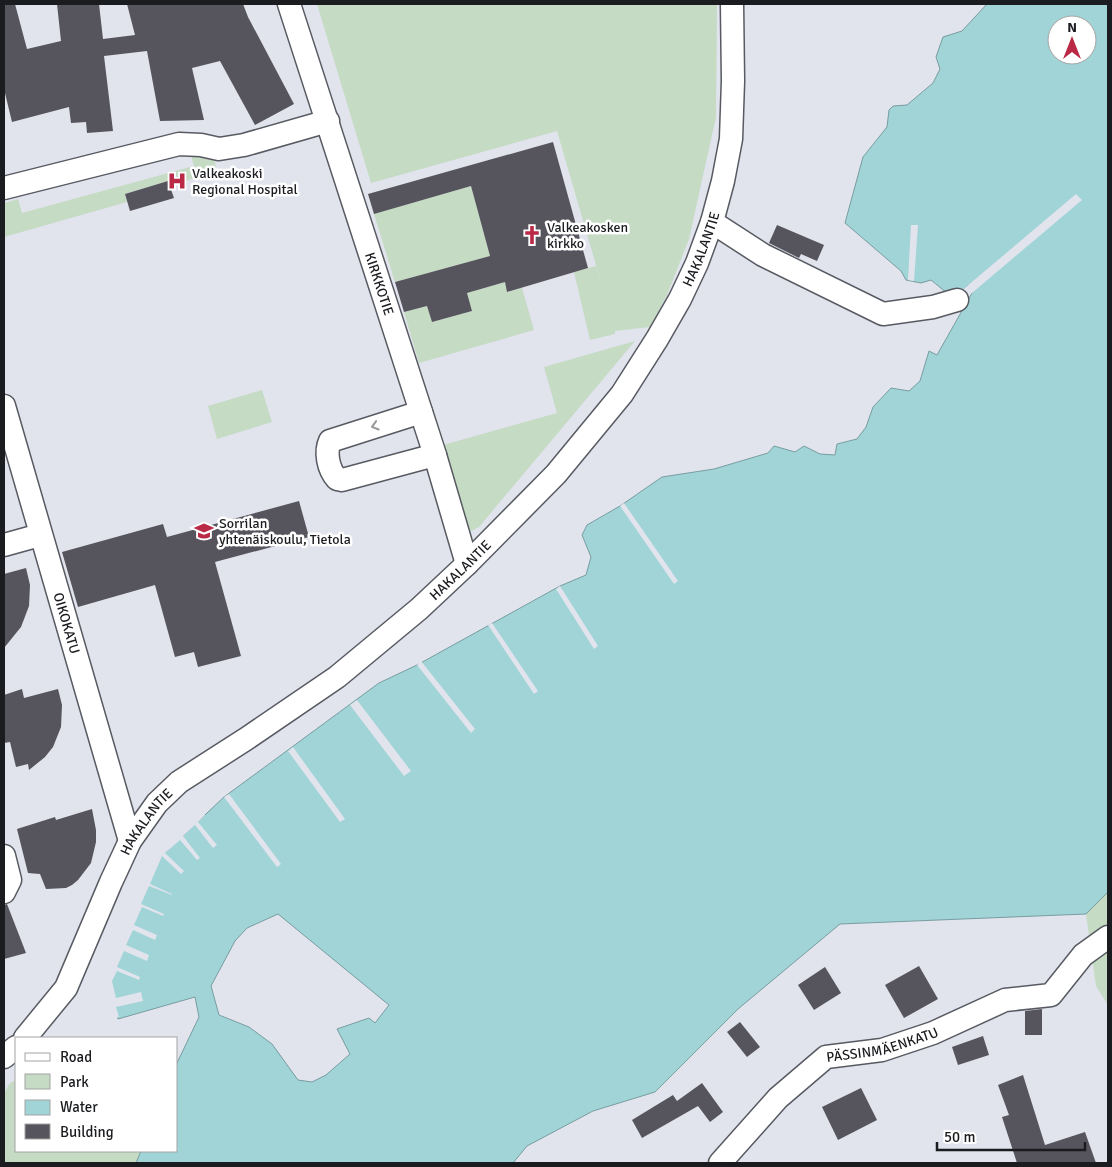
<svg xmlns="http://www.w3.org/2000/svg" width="1112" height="1167" viewBox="0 0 1112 1167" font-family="Signika,sans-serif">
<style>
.green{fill:#c5dbc3}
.water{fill:#a0d4d7;stroke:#789da0;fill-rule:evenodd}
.pier{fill:#e1e3ed}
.building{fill:#56545c}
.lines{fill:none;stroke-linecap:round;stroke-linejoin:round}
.minor-casing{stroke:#585a62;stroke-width:25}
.minor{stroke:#fff;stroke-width:22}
.oneway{stroke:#98999a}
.labels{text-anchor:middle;stroke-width:5;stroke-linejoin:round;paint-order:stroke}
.poi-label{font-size:14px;fill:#1b1c1f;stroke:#fff;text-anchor:start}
.street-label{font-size:14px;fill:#1b1c1f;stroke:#fff}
</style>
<rect width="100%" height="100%" fill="#e1e3ed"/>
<g class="green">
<path d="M317,4H717L716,117L689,239L667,295L650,327L615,331V334L590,340L574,272L596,266L605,296L557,131L371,183Z"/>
<path d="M190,152L204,154L215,161L216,170L170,187L168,181L125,194L127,202L4,237V203L18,199L22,213L194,166Z"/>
<path d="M471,186L490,256L395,282L374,214Z"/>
<path d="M505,282L508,292L522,288L534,330L419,363L404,312L427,306L432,322L472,311L467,293Z"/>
<path d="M635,341L479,527L471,531L464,521L443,445L557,413L544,367Z"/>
<path d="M262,390L272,422L217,439L208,406Z"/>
<path d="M1108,892V1005L1096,986L1086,914Z"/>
<path d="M16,1080V1151H141L136,1163H4V1093L10,1083Z"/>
</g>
<path class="water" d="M987,4H1108V892L1086,914L840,924L738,1009L655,1092L593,1111L527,1146L513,1163H136L141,1151H176V1065L199,1017L195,997L118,1019L111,997V979L157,860L224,797L379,683L417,665L560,586L586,575L591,557L582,535L587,525L620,506L662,477L714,469L768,453L774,446L795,452L804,446L820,454L835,455L837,444L857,439L866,427L873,407L891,388L909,391L920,381L929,351L937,355L972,293L969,285L953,298L931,280L921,283L906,280L901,271L845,223L863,157L887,127L889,110L893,106L907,105L933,83L940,69L936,57L943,37L962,31ZM1057,25H1087V55H1057ZM278,914L389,1005L375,1023L369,1018L337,1029L350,1054L326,1075L312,1082L298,1080L272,1044L249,1027L219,1015L211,986L235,941L247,928Z"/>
<g class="pier">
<path d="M1076,194L1082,200L972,293L967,296L969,293L968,289L956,299L953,298Z"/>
<path d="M911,225H918L914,281L908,280Z"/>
<path d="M624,503L678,581L674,584L620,506Z"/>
<path d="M560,586L598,646L594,649L556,589Z"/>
<path d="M492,623L538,691L534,694L488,625Z"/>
<path d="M421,661L475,729L471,733L417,665Z"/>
<path d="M357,700L411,771L404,776L350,705Z"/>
<path d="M293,747L345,819L340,822L288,751Z"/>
<path d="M229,794L281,864L277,867L224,797Z"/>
<path d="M204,813L205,815L198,822L217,845L213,848L195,825L183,836L200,858L197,860L180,840L165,853L184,871L181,874L162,856L150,884L172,894V895L149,886L141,904L164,914L163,916L142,907L134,925L157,935L155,940L133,930L126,945L149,955L147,961L124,951L117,967L140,977L139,980L117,971L112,981L116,998L141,992L143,1001L116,1007L119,1017L116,1018L108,997V979L155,859Z"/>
</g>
<g class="building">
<path d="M4,4H15L27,49L61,41L57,4H99L103,39L135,35L127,4H243L248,17L294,104L255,125L220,61L192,68L204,120L160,121L147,51L104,56L113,131L87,133L86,122L71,123L69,107L12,122L4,89Z"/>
<path d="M553,142L588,268L507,292L505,282L467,293L472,311L432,322L427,306L404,312L395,282L490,256L471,186L374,214L368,194Z"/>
<path d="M168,181L174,198L130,211L125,194Z"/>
<path d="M777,225L824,245L817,261L801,254L799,258L769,243Z"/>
<path d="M299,501L309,537L215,562L241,656L198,667L194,652L175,657L155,585L78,607L62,552L163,524L167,537Z"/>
<path d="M26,568L30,585L29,606L21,627L4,648V574Z"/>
<path d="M22,689L24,698L58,689L62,705L61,727L53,747L45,757L29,770L28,764L16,767L10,742L4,743V695Z"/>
<path d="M92,809L96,830V842L91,863L78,880L72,885L66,888L46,889L40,874L28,873L17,829L55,817L56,820Z"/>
<path d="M7,904L26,953L4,959V905Z"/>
<path d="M919,966L938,999L904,1018L885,985Z"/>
<path d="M825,967L841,993L814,1010L798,985Z"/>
<path d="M1042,1009V1035H1025V1011Z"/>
<path d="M740,1022L760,1047L747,1057L727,1032Z"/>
<path d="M983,1036L989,1055L958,1065L952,1047Z"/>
<path d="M1023,1075L1045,1145L1085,1132L1096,1163H1017L1002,1117L1009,1115L998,1085Z"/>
<path d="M702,1083L723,1112L710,1122L698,1106L642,1138L632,1120L673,1095L677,1101Z"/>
<path d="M861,1088L877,1120L838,1140L822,1107Z"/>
</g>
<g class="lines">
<g class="minor-casing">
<g id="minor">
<path id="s1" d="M289,4L435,455L467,564"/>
<path d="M4,188L179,144L201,145L219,149L244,145L328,121"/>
<path d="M712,222L763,255L883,314L933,307L957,300"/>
<path id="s2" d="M4,406L130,841"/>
<path d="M421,412L330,441C325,452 328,469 337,479L342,480L435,455"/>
<path d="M4,545L40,535"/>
<path d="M4,856L10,880L4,892"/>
<path id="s3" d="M25,1038L66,988L111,882L130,841L157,803L179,782L246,739L337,677L419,609L467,564L556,474L622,394L657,339L680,299L697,263L712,222L723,181L731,139L733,81L732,4"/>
<path d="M4,1057L16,1047"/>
<path id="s4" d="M720,1163L778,1098L826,1057L882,1050L933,1033L1005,1000L1051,995L1083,955L1108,937"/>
</g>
</g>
<use href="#minor" class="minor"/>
</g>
<defs><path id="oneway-chevron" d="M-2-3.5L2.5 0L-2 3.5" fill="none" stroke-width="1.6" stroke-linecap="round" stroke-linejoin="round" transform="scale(1.25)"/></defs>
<use class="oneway" href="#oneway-chevron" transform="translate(375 426) rotate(163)"/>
<defs>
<g id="hospital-bare" transform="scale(1.5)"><path d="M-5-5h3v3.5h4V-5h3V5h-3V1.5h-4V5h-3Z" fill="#ba2945" stroke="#fff" stroke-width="2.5" paint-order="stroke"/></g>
<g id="church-bare" transform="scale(1.5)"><path d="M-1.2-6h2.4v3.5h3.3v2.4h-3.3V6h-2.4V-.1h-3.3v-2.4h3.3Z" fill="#ba2945" stroke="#fff" stroke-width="2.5" paint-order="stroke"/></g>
<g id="school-bare" transform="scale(1.5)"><path d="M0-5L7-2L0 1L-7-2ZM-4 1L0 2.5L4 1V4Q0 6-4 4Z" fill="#ba2945" stroke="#fff" stroke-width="2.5" paint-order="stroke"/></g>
</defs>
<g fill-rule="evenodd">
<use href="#hospital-bare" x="177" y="181"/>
<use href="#church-bare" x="532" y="235"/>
<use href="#school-bare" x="204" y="531"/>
</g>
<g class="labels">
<g class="poi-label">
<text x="192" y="178">Valkeakoski<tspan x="192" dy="16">Regional Hospital</tspan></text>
<text x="547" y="232">Valkeakosken<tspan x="547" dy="16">kirkko</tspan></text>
<text x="219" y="528">Sorrilan<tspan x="219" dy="16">yhtenäiskoulu, Tietola</tspan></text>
</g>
<g class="street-label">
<text dy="5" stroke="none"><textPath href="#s3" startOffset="1060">HAKALANTIE</textPath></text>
<text dy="5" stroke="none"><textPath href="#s1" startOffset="294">KIRKKOTIE</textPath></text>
<text dy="5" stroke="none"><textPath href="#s3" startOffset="655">HAKALANTIE</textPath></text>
<text dy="5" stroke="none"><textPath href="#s2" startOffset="226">OIKOKATU</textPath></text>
<text dy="5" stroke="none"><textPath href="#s3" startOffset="250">HAKALANTIE</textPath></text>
<text dy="5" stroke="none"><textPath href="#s4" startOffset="208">PÄSSINMÄENKATU</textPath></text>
</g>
</g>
<rect width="1112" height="1167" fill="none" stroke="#1b1c1f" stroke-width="10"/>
<rect x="15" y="1037" width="162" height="115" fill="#ffffff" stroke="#a4a4a5"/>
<rect x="25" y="1053" width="25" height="8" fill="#ffffff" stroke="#a4a4a5"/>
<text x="60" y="1062" font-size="15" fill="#1b1c1f">Road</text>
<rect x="25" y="1074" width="25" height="15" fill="#c5dbc3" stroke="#a4a4a5"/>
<text x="60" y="1087" font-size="15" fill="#1b1c1f">Park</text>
<rect x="25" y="1100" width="25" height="15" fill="#a0d4d7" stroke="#a4a4a5"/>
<text x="60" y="1112" font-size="15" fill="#1b1c1f">Water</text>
<rect x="25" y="1124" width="25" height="15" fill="#56545c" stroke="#a4a4a5"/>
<text x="60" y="1137" font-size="15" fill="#1b1c1f">Building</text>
<g transform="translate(1072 40)"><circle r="24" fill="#ffffff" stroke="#a4a4a5"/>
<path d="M0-4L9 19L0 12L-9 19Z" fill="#ba2945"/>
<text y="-8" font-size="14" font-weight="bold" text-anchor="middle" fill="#1b1c1f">N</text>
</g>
<path d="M937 1142v8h148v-8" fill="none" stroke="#1b1c1f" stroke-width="2.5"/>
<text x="944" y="1142" font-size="15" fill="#1b1c1f" stroke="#ffffff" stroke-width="4" paint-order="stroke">50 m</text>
</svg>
